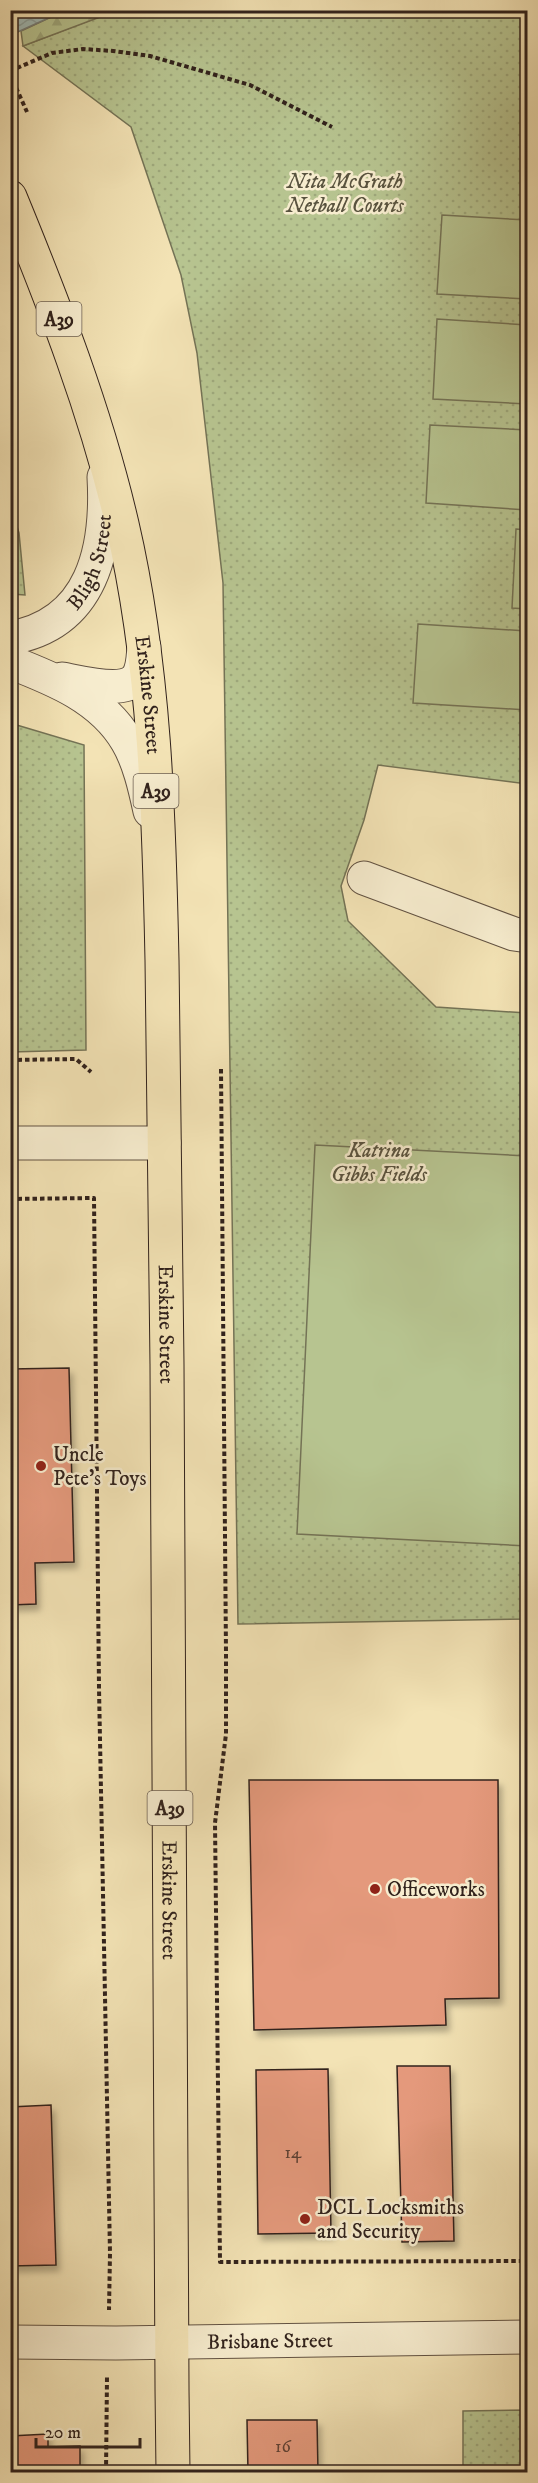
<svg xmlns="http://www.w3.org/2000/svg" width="538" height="2483" viewBox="0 0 538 2483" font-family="'IM FELL DW Pica',serif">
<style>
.green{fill:url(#green-dots);stroke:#747356;stroke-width:1.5}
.forest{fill:url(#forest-firs);stroke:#747356;stroke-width:1.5}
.pitch{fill:#b7c490;stroke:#747356;stroke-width:1.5}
.water{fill:url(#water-waves);stroke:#747e7a;stroke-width:1.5}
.building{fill:#e4997c;stroke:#31221c;stroke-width:1.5;filter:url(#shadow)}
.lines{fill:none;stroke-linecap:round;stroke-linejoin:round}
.minor-casing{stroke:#625242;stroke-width:35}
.tertiary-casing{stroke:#625242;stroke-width:35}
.trunk-casing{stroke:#31221c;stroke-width:35}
.path{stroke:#31221c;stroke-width:4;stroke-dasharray:4.5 3;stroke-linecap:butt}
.minor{stroke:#f7edcf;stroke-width:33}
.tertiary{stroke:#f7edcf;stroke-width:33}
.trunk{stroke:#f3e3b5;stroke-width:33}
.poi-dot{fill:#8f2418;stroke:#f7edcf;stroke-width:2}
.labels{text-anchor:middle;stroke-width:5;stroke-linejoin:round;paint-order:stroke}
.number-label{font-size:18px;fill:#5e4034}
.shield{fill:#f7edcf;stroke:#6c5f52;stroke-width:1.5}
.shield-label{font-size:20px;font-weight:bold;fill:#31221c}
.park-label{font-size:21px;font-style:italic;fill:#59533f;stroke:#f7edcf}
.street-label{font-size:21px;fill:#31221c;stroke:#f7edcf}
.poi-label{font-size:21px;fill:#31221c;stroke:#f7edcf;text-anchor:start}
</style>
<defs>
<pattern id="green-dots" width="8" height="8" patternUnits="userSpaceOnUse" patternTransform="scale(1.5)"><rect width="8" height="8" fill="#b7c490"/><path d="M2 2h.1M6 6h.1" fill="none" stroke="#9ea87c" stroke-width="1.8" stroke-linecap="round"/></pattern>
<pattern id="forest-firs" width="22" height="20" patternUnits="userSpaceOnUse" patternTransform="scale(1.5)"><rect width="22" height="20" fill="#b7c490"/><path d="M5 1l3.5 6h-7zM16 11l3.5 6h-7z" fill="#9ea87c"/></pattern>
<pattern id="water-waves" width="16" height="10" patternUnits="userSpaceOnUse" patternTransform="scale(1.5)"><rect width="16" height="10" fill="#a0bbb8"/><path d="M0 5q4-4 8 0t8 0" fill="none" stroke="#8aa09e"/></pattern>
<filter id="shadow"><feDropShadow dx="3.5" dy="6" stdDeviation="3" flood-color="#0004"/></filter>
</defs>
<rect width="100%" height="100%" fill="#f3e3b5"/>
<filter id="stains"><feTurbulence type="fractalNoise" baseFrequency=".00333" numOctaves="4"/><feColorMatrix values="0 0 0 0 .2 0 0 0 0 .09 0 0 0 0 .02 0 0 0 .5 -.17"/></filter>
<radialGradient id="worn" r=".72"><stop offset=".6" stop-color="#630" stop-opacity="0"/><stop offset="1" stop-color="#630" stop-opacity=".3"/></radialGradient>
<g class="green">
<path d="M114,11H527V784L378,765L364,820L341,886L348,921L436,1007L527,1013V1619L238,1624L223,583L197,353L181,275L131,127L23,46Z"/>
<path d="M11,508L19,533L25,595L11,594Z"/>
<path d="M10,723L84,745L86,1050L11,1052Z"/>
<path d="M527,2410V2472H463V2411Z"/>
</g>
<path class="forest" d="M64,11H116L23,46L21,31Z"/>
<g class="pitch">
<path d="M442,215L527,220V299L437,294Z"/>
<path d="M437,319L527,325V404L433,399Z"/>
<path d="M430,425L527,430V510L426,503Z"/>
<path d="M516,529L527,530V609L512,608Z"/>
<path d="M418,624L527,631V710L413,703Z"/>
<path d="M315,1145L527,1156V1546L297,1534Z"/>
</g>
<path class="water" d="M11,10H64V11L11,35Z"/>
<g class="building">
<path d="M69,1368L74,1562L35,1563L36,1604L10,1605V1369Z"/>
<path d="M249,1780H498L499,1998L445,1999L446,2025L254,2030Z"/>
<path d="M397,2066H450L454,2241L402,2242Z"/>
<path d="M328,2069L331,2233L258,2234L256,2070Z"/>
<path d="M51,2105L56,2265L10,2266V2107Z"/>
<path d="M247,2420H317L318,2472H248Z"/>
<path d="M48,2434V2447L80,2446V2472H10V2436Z"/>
</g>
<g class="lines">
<g class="minor-casing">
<g id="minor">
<path d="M364,878L514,934L528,936"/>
<path d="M10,1143H164"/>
<path id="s1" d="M10,2342L116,2343L528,2337"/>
</g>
</g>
<g class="tertiary-casing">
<g id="tertiary">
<path id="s2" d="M10,638C93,624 108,548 104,477"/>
<path d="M10,662C54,679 102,698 127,741C139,761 145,788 150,811"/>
<path d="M62,679C80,682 121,694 136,679C143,671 143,658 144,647"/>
</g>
</g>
<g class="trunk-casing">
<g id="trunk">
<path id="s3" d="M10,197C54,304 96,412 122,524C155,666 159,815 162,960C164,1095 165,1230 167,1364C171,1734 168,2103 173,2472"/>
</g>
</g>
<g class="path">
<path d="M10,71L52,53L83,49L113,51L150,56L250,85L332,127"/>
<path d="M10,74L27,112"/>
<path d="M10,1060L76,1059L91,1072"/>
<path d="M221,1069L226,1653V1734L215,1823L220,2262L528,2261"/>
<path d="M10,1199L94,1198L99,1688L110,2253L109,2310"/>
<path d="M106,2472L107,2377"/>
</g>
<use href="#minor" class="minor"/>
<use href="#tertiary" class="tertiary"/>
<use href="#trunk" class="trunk"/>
</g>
<g class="poi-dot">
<circle cx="41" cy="1466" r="6"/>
<circle cx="375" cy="1889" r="6"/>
<circle cx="305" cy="2219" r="6"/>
</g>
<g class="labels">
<g class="number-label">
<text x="293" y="2158">14</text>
<text x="283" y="2452">16</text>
</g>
<g class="shield">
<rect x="36.5" y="302" width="45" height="34" rx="4.5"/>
<rect x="133.5" y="774" width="45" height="34" rx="4.5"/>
<rect x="147.5" y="1791" width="45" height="34" rx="4.5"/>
</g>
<g class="shield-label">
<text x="59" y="326">A39</text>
<text x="156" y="798">A39</text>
<text x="170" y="1815">A39</text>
</g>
<g class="park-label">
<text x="345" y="188">Nita McGrath<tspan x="345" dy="24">Netball Courts</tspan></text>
<text x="379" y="1157">Katrina<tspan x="379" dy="24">Gibbs Fields</tspan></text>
</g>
<g class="street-label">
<text dy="7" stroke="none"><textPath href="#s2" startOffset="120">Bligh Street</textPath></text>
<text dy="7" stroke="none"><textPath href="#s3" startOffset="519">Erskine Street</textPath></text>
<text dy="7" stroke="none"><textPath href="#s3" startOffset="1149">Erskine Street</textPath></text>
<text dy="7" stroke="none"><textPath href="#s3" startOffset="1725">Erskine Street</textPath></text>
<text dy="7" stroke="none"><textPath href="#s1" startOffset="260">Brisbane Street</textPath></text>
</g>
<g class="poi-label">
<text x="53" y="1461">Uncle<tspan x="53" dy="24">Pete's Toys</tspan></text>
<text x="387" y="1896">Officeworks</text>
<text x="317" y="2214">DCL Locksmiths<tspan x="317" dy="24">and Security</tspan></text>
</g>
</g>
<rect width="538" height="2483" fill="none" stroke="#f3e3b5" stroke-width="36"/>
<rect x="12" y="12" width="514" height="2459" fill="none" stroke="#31221c" stroke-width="3"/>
<rect x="18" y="18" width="502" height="2447" fill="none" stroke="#31221c" stroke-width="1.5"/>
<path d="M36 2438v9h104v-9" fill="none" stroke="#31221c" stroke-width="3"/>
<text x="45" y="2438" font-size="18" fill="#31221c" stroke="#f7edcf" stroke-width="4.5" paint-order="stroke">20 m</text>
<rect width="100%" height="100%" filter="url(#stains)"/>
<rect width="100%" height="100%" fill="url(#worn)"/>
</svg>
